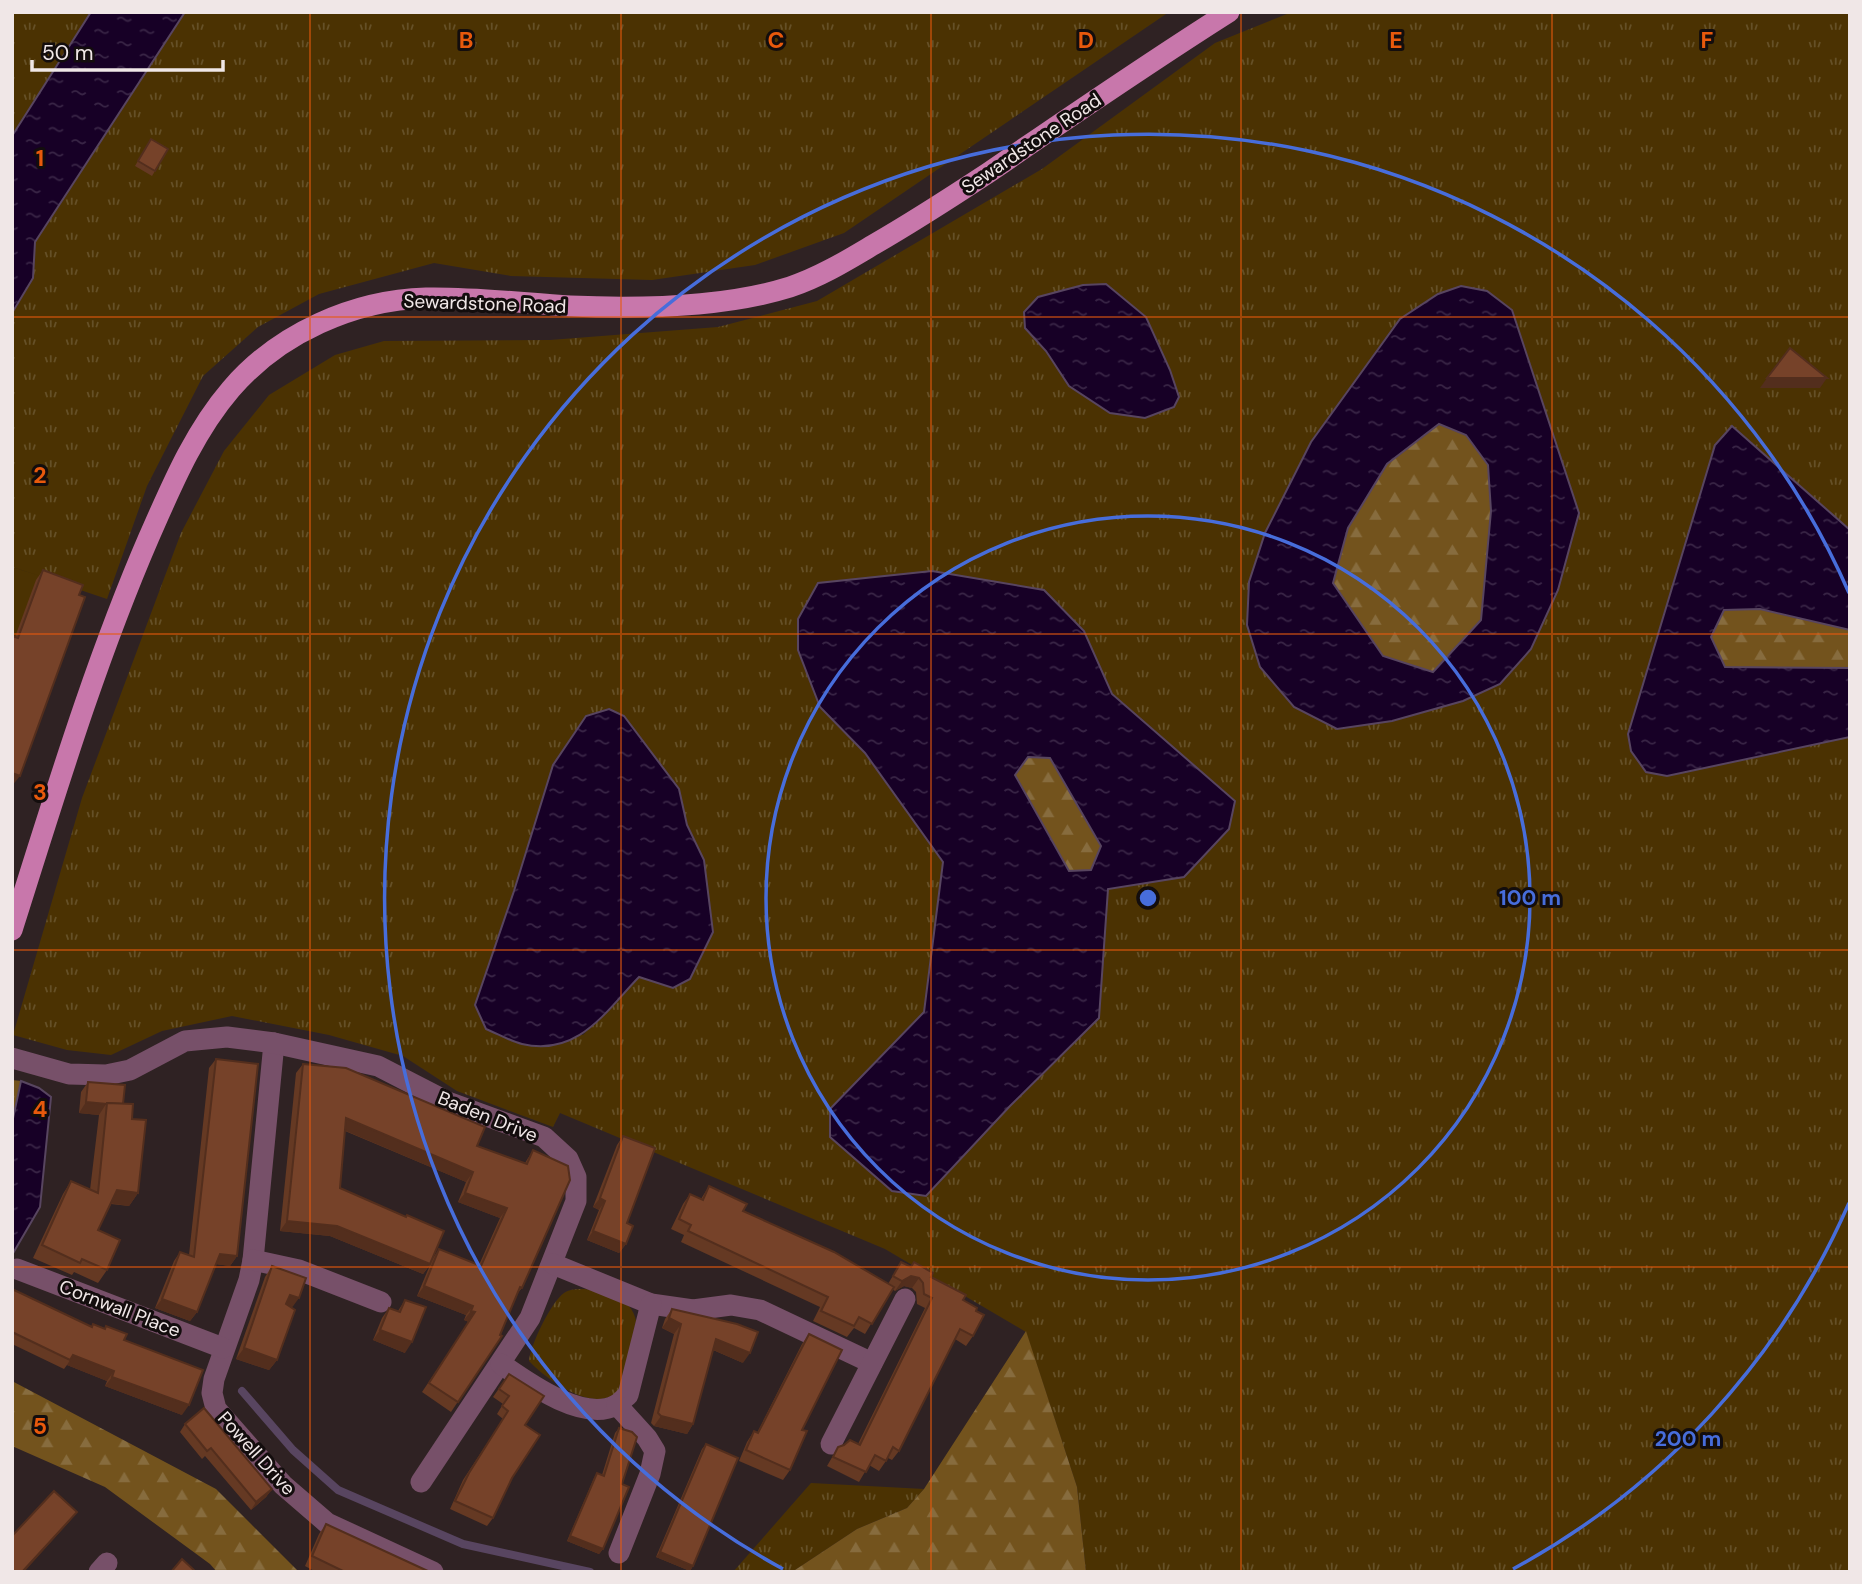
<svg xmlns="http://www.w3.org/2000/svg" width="1862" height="1584" viewBox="0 0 1862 1584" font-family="'DM Sans',sans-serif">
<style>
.grass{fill:url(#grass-tufts);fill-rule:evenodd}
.forest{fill:url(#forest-firs)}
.garden{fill:#4b3202}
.water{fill:url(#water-ripples);stroke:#584560;stroke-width:2;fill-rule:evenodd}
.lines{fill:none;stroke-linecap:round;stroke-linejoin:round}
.stream{stroke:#584560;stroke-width:8}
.street{stroke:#775069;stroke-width:21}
.primary{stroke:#c877ab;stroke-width:21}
.wall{fill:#653923;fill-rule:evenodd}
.shaded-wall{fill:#532e1d}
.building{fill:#764229;stroke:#532e1d;stroke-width:2}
.grid{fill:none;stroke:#e8590c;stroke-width:2;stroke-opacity:0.55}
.ring{fill:none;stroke:#476ddb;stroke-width:3.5}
.labels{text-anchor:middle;stroke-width:6;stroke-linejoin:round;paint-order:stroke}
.street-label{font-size:19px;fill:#f0e7e7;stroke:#130d0d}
.grid-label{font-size:23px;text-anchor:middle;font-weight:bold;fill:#e8590c;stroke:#130d0d;stroke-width:6;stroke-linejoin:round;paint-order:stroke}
.centre{fill:#476ddb;stroke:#130d0d;stroke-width:3.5}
.ring-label{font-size:21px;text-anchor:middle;font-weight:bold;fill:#476ddb;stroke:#130d0d;stroke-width:6;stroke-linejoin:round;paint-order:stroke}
</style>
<defs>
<pattern id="grass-tufts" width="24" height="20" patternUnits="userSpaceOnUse" patternTransform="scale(1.75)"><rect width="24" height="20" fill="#4b3202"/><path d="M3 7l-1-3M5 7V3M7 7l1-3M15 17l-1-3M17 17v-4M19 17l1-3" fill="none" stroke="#655027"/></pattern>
<pattern id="forest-firs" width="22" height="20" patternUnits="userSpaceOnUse" patternTransform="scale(1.75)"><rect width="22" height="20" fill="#73531d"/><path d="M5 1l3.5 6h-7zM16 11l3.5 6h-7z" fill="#876c3e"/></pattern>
<pattern id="water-ripples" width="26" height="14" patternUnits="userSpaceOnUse" patternTransform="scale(1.75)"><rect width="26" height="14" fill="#170026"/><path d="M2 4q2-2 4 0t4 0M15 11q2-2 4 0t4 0" fill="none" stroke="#392546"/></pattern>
</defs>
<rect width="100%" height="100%" fill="#2f2223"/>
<g class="grass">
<path d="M12,12H91L12,136Z"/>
<path d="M185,12H1169L844,233L755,265L652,280L511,276L434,263L319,294L258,327L203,376L147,486L107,599L12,567V313L33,278L35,242Z"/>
<path d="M1292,12H1850V530L1733,426L1667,776L1850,737V1572H1086L1077,1487L1026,1332L885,1249L560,1113L553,1127L457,1091L403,1056L329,1035L232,1016L162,1031L111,1055L67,1050L13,1035L82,798L181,533L224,451L269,395L335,355L384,341L550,340L718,327L817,301L1042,169L1215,43ZM1106,284L1146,317L1170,370L1046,351L1025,329L1038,297L1083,285ZM1513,310L1500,684L1463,701L1392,721L1337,729L1294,707L1260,667L1249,582L1265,533L1311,442ZM1084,631L1112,694L1235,801L1184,877L1108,889L1099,1018L1010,1106L925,1196L892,1191L830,1137V1109L924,1012L943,862L865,753L820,707ZM679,789L687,825L704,860L673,987L639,977L583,1035L476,1005L514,891Z"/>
<path d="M585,1289C606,1293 632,1297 636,1321L620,1389C597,1417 547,1380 529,1361C530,1346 551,1302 564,1293C569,1289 578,1289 585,1289Z"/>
<path d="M811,1483L924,1489L907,1508L857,1529L795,1570L733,1572Z"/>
</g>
<g class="forest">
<path d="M1440,424L1466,435L1488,465L1491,511L1481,620L1433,672L1383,656L1333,583L1348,528L1387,464Z"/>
<path d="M1760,609L1850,630V668L1725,667L1711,637L1724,610Z"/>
<path d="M1028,757L1050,758L1101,846L1091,870L1069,871L1015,774Z"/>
<path d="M12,1080L21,1081L12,1123Z"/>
<path d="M1026,1331L1077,1487L1086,1572H784L795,1570L857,1529L907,1508L924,1489Z"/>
<path d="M12,1381L216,1489L299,1572H217L210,1564L105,1487L12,1446Z"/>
</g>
<path class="garden" d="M12,567L79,588L12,649Z"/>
<g class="water">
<path d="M91,12H185L35,242L33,278L12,313V136Z"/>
<path d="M1106,284L1146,317L1170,370L1179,397L1174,407L1145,418L1110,413L1069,386L1046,351L1025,328L1024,312L1038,297L1083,285Z"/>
<path d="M1461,286L1487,291L1512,310L1579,513L1558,590L1531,649L1500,684L1463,701L1392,721L1337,729L1294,707L1260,667L1247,625L1249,582L1265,533L1311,442L1400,319L1438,294ZM1439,424L1466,435L1488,465L1491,511L1481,620L1433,672L1383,656L1333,583L1348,528L1387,464Z"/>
<path d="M1732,426L1850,530V630L1760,609L1724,610L1711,637L1725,667L1850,668V737L1667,776L1646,772L1631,751L1628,734L1715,445Z"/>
<path d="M932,571L1044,590L1084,631L1112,694L1235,801L1229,829L1184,877L1108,889L1099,1018L1010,1106L926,1196L892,1191L830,1137V1109L924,1012L943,862L865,753L820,707L798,650V619L818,583ZM1028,757L1050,758L1101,846L1091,870L1069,871L1015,775Z"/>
<path d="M609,709L624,716L679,789L687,825L704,860L713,932L690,979L673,988L639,977C605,1012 578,1057 522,1044C510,1041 498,1034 486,1029L475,1005L514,891L553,765L586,716Z"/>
<path d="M21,1081L39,1088L51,1097L40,1207L12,1255V1123Z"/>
</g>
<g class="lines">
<path class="stream" d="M242,1391L293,1450L338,1490L463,1544L590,1572"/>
<g class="street">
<path d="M274,1043L253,1260L249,1280L214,1379L212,1393L216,1409L283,1485L327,1523L433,1572"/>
<path d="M12,1058L69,1074L106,1075L130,1070L185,1041L227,1037L274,1043L378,1066L448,1102L544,1137L568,1159L576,1177V1201L530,1318L421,1482"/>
<path d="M253,1260L299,1270L381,1302"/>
<path d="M553,1264L651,1304L693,1310L731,1305L760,1310L872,1363"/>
<path d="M17,1269L223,1348"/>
<path d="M501,1364C527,1382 583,1423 616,1405C620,1403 624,1398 628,1395L651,1304"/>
<path d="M617,1405L647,1438L655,1451L650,1474L619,1553"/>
<path d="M831,1444L905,1299"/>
<path d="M99,1572L107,1563"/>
</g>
<path class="primary" d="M12,930C54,798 94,664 149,537C172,485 194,432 231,389C279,333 354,300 426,298C474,297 522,303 570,306C640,309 723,308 790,287C820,277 846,261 873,245C913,222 950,198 988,173C1068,118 1147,64 1229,12"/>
</g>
<g class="wall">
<path d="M151,139L155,171L152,176L135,166Z"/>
<path d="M43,570L79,595L20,776L15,637L36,580Z"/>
<path d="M216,1059L237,1256L230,1266L216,1264L197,1312L190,1321L155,1308L174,1261L180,1252L189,1255L209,1068Z"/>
<path d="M303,1064L477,1146L525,1163L533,1150L522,1288L516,1295L500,1335L502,1336L451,1412L422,1392L469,1322L464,1320L466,1315L417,1296L430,1265L423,1274L330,1236L280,1231L296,1073ZM345,1131L466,1182L458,1202L500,1218L479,1265L439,1249L433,1258L340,1188Z"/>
<path d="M88,1082L123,1104L132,1119L138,1193L129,1206L111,1204L98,1230L107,1270L98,1283L74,1272L72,1275L33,1258L63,1194L71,1181L90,1190L99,1115L79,1113L81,1092Z"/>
<path d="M623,1136L627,1223L626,1244L619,1253L587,1240L599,1210L593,1207L617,1145Z"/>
<path d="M709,1186L743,1211L888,1284L901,1262L931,1277L976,1311L973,1336L966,1346L955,1339L899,1451L892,1460L888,1458L879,1471L869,1465L859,1482L827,1466L838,1447L858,1444L925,1308L917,1304L916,1292L912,1288L904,1286L895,1291L892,1289L865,1334L854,1328L847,1337L813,1321L820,1307L681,1242L684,1235L671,1229L683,1204L690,1194L701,1199Z"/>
<path d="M272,1266L292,1308L277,1360L269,1370L236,1359L265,1277Z"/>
<path d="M12,1289L92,1327L104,1329L106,1326L124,1340L182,1415L105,1386L107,1381L67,1365L64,1369L12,1344Z"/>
<path d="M405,1300V1353L373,1340L382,1318L389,1308L398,1311Z"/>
<path d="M672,1309L743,1363L713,1350L693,1424L687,1434L654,1426L651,1423L674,1334L662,1328L665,1319Z"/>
<path d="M809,1334L802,1430L790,1470L783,1480L739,1461L747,1442L754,1431L757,1433L802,1344Z"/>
<path d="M509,1374L525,1425L512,1478L493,1518L487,1526L450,1509L463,1480L503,1419L497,1414L503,1404L493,1397Z"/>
<path d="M185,1424L272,1489L266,1497L251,1510L205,1456L202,1459L180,1432Z"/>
<path d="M619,1428L622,1484L603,1549L599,1554L567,1541L594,1478L597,1473L602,1475L615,1433Z"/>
<path d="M706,1444L693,1566L690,1571L656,1557L702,1449Z"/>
<path d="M326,1524L430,1572H316L305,1566L319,1534Z"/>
</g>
<g class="shaded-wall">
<path d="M1767,378H1827L1820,388H1760Z"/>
<path d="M12,773L20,776L12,786Z"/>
<path d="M86,1102L106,1104L99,1115L79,1113Z"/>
<path d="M346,1118L473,1172L466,1182L339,1128Z"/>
<path d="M117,1190L138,1193L129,1206L108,1203Z"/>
<path d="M465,1193L507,1208L500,1218L458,1202Z"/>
<path d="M600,1198L605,1201L599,1210L593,1207Z"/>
<path d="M287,1221L337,1226L430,1264L423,1274L330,1236L280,1231Z"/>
<path d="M593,1231L626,1244L619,1253L587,1240Z"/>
<path d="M220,1254L237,1256L230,1266L214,1264Z"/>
<path d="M911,1276L919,1278L912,1288L904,1286L895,1291L902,1281Z"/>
<path d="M424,1286L473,1306L466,1315L417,1296Z"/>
<path d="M290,1295L299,1298L291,1309L283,1305Z"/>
<path d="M162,1299L197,1312L190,1321L155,1308Z"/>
<path d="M471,1311L475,1312L469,1322L464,1320Z"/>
<path d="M669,1318L681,1324L674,1334L662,1328Z"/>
<path d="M380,1330L412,1342L405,1353L373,1340Z"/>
<path d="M716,1339L750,1353L743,1363L709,1348Z"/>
<path d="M244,1348L277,1360L269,1370L236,1359Z"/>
<path d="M73,1355L114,1371L107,1381L67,1365Z"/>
<path d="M112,1377L189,1405L182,1415L105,1386Z"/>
<path d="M661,1416L693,1424L687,1434L654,1426Z"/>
<path d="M272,1489L266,1497L251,1510L256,1502Z"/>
<path d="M77,1512L69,1522L24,1572H22Z"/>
<path d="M570,1536L603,1549L599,1554L567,1541Z"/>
<path d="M660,1552L693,1566L690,1571L656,1557Z"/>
</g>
<g class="building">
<path d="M151,139L168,149L155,171L138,161Z"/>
<path d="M1790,348L1827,378H1767Z"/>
<path d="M43,570L83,585L79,595L85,597L20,776L12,773V636L18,638Z"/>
<path d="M216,1059L258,1064L237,1256L220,1254L197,1312L162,1299L180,1252L194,1257Z"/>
<path d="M303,1064L346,1068L485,1127L477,1146L527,1164L533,1150L568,1166L570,1180L522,1288L520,1287L500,1335L502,1336L458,1402L429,1383L475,1312L471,1311L473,1306L424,1286L439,1249L481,1266L507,1208L465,1193L473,1172L346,1118L340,1188L406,1217L407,1215L444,1231L430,1264L337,1226L287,1221Z"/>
<path d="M88,1082L125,1085L123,1104L107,1103V1104L86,1102Z"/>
<path d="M107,1103L133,1104L132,1119L146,1120L138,1193L117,1190L98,1230L120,1240L107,1270L82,1259L80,1263L42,1245L71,1181L98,1193Z"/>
<path d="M623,1136L655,1148L627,1223L633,1226L626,1244L593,1231L605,1201L600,1198Z"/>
<path d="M709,1186L747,1204L743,1211L834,1252L894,1287L872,1324L859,1317L854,1326L821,1311L828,1297L688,1231L691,1225L679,1219L690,1194L703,1200Z"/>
<path d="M901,1262L911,1267L914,1262L933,1273L931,1277L966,1295L963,1300L977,1308L976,1311L984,1315L973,1336L960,1329L899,1451L893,1447L886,1461L875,1455L866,1472L833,1457L838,1447L844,1445L850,1440L860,1445L932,1298L924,1294L923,1283L919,1278L911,1276L902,1281L893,1276Z"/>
<path d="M272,1266L306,1278L299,1298L290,1295L286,1304L295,1310L277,1360L244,1348Z"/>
<path d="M12,1289L92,1327L93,1324L105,1329L106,1326L127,1334L124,1340L203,1370L189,1405L112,1377L114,1371L73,1355L70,1360L12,1332Z"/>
<path d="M405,1300L426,1307L412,1342L380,1330L389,1308L400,1312Z"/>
<path d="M672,1309L737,1324L758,1332L750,1353L716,1339L693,1424L661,1416L658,1413L681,1324L669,1318Z"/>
<path d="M809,1334L842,1350L802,1430L807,1431L790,1470L746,1450L754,1431L758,1433Z"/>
<path d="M509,1374L544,1396L525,1425L540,1435L512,1478L493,1518L455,1501L469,1473L508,1411L502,1406L509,1396L499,1389Z"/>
<path d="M204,1408L272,1489L256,1502L211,1448L207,1451L185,1424Z"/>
<path d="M619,1428L632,1432L637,1437L622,1484L629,1487L603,1549L570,1536L597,1473L604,1476Z"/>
<path d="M706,1444L738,1458L693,1566L660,1552Z"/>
<path d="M54,1491L77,1512L22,1572H12V1536Z"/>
<path d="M326,1524L430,1572H345L312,1556Z"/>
<path d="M182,1559L196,1572H171Z"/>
</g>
<path class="grid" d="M310,12V1572M621,12V1572M931,12V1572M1241,12V1572M1552,12V1572M12,317H1850M12,634H1850M12,950H1850M12,1267H1850"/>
<g class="ring">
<circle cx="1148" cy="898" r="382"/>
<path d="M1849 1203A764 764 0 0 1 1513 1569M783 1569A764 764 0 1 1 1849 593"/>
</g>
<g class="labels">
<g class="street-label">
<text transform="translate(1031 143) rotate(-34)" y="7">Sewardstone Road</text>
<text transform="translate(485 303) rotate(2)" y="7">Sewardstone Road</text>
<text transform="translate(488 1116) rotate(22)" y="7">Baden Drive</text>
<text transform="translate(120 1308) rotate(21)" y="7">Cornwall Place</text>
<text transform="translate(257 1453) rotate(48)" y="7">Powell Drive</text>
</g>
</g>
<g class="grid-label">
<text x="466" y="48">B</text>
<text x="776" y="48">C</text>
<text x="1086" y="48">D</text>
<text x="1396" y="48">E</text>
<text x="1707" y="48">F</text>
<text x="40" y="166">1</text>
<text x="40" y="483">2</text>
<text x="40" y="800">3</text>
<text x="40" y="1117">4</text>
<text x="40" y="1434">5</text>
</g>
<circle cx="1148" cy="898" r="10" class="centre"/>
<g class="ring-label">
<text x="1530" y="905">100 m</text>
<text x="1688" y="1446">200 m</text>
</g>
<rect width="1862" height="1584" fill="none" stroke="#f0e7e7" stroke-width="28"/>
<path d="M32 60v10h191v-10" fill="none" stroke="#f0e7e7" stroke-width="3.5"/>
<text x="42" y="60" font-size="21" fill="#f0e7e7" stroke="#130d0d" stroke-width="5" paint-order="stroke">50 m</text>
</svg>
